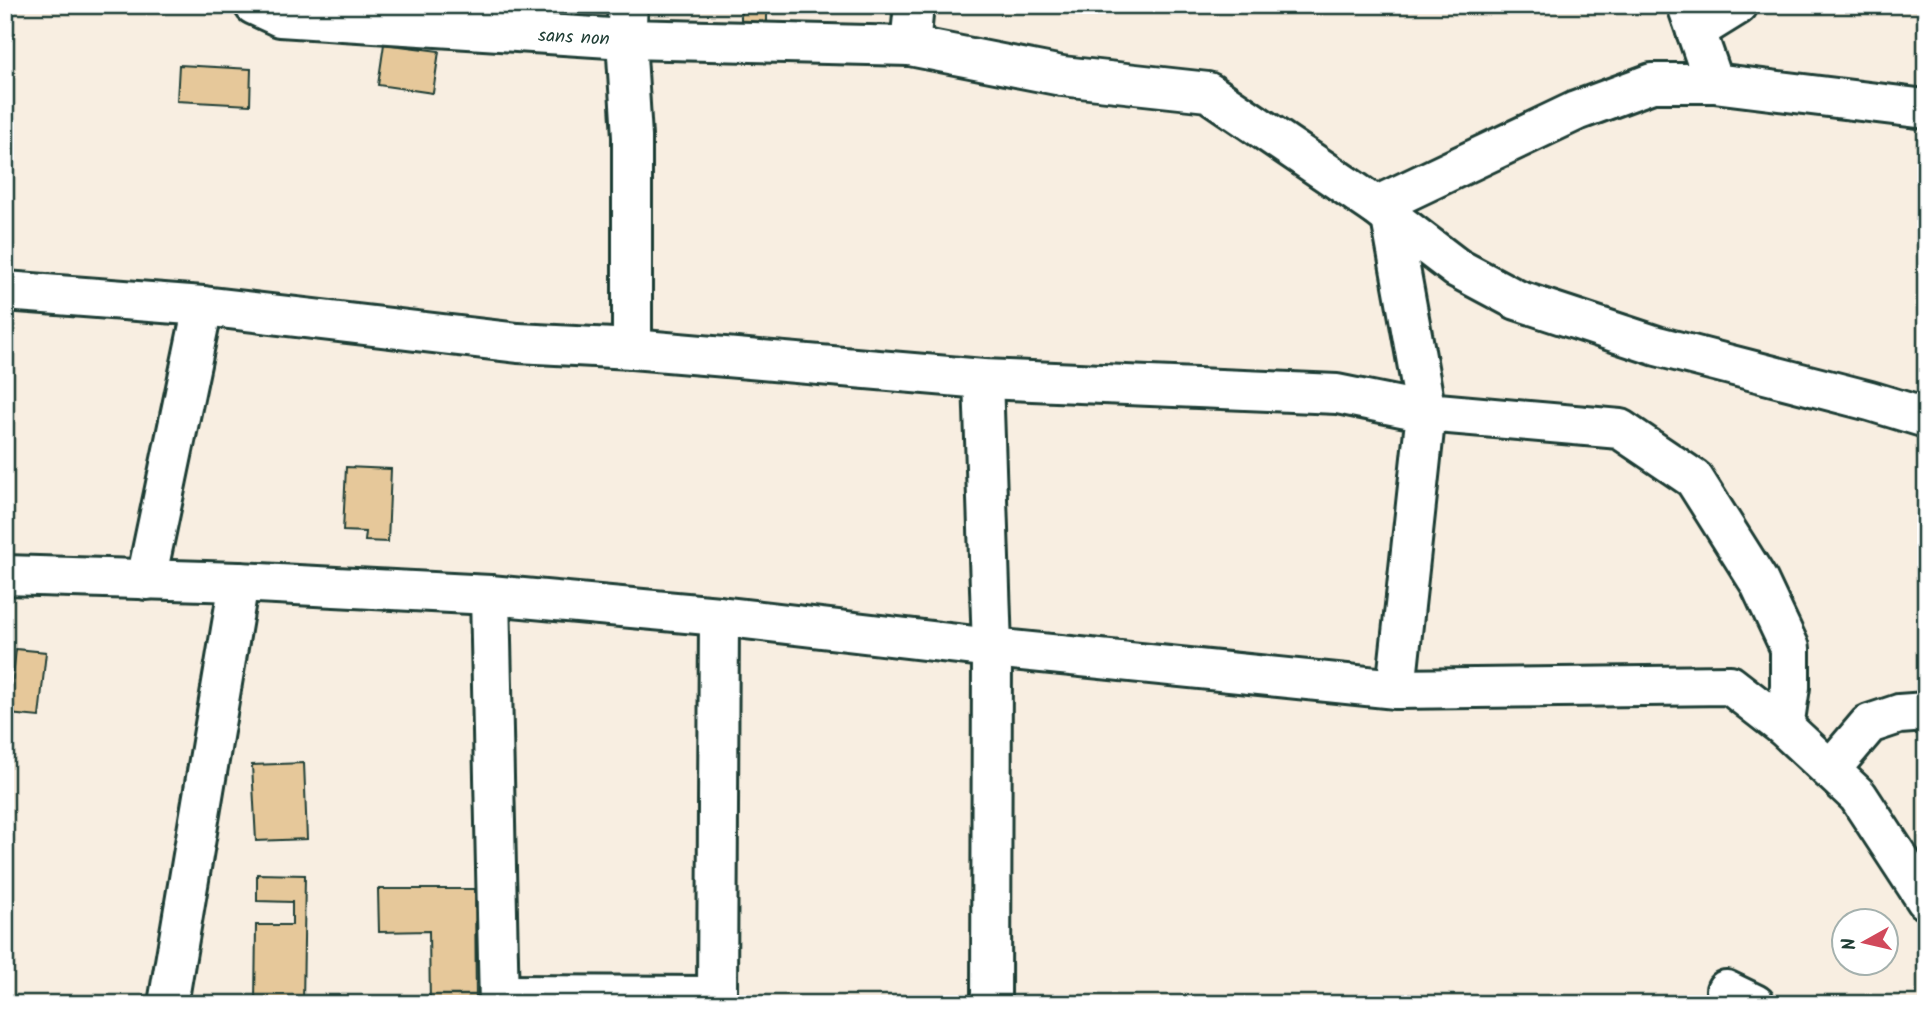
<svg xmlns="http://www.w3.org/2000/svg" width="1931" height="1009" viewBox="0 0 1931 1009" font-family="Kalam,sans-serif">
<style>
.building{fill:#e6c89a;stroke:#1f3d34;stroke-width:2}
.lines{fill:none;stroke-linecap:round;stroke-linejoin:round}
.minor-casing{stroke:#1f3d34;stroke-width:44}
.minor{stroke:#fff;stroke-width:38}
.labels{text-anchor:middle;stroke-width:6;stroke-linejoin:round;paint-order:stroke}
.street-label{font-size:19px;fill:#1f3d34;stroke:#fff}
</style>
<rect width="100%" height="100%" fill="#f8eee1"/>
<filter id="ink" filterUnits="userSpaceOnUse"><feTurbulence type="fractalNoise" baseFrequency=".0143" numOctaves="2"/><feDisplacementMap in="SourceGraphic" scale="14" xChannelSelector="R" yChannelSelector="G"/><feConvolveMatrix kernelMatrix="1 2 1 2 8 2 1 2 1" color-interpolation-filters="sRGB"/></filter>
<g filter="url(#ink)">
<g class="building">
<rect x="741" y="5" width="26" height="20"/>
<path d="M384,44L439,51L433,93L378,85Z"/>
<path d="M179,65L251,69L250,105L177,101Z"/>
<path d="M346,467L391,469L388,542L365,541L366,532L343,531Z"/>
<path d="M16,649L46,652L39,717L9,714Z"/>
<path d="M304,763L307,839L256,841L252,765Z"/>
<path d="M257,874L305,875L303,1004H255L256,925H292V902L257,901Z"/>
<path d="M378,889H475L476,1004H430L429,931L379,932Z"/>
</g>
<g class="lines">
<g class="minor-casing">
<g id="minor">
<path d="M254,5L280,17L626,39L632,137V349"/>
<path d="M628,5L626,39L910,46L914,5"/>
<path d="M1687,5L1714,83"/>
<path d="M1696,31L1738,5"/>
<path d="M910,46L1062,76L1208,92L1376,206L1457,268L1517,300L1657,346L1870,401L1926,418"/>
<path d="M1376,206L1576,111L1652,83H1714L1926,109"/>
<path d="M1391,218L1426,412L1620,429L1694,479L1759,582L1790,648V687L1784,727"/>
<path d="M5,291L203,306L518,343L632,349L983,379L1337,394L1426,412L1396,689"/>
<path d="M983,379L992,648L991,1004"/>
<path d="M5,575L239,582L490,595L719,616L992,648L1396,689L1730,685L1784,727L1858,796L1926,900"/>
<path d="M146,580L203,306"/>
<path d="M490,595L499,1004"/>
<path d="M1830,770L1869,724L1899,714L1926,712"/>
<path d="M1726,990L1755,1004"/>
<path d="M499,995L717,996L716,1004"/>
<path d="M717,996L719,616"/>
<path d="M168,1004L239,582"/>
</g>
</g>
<use href="#minor" class="minor"/>
</g>
</g>
<g class="labels">
<g class="street-label">
<text transform="translate(574 36) rotate(3)" y="7">sans non</text>
</g>
</g>
<rect width="1931" height="1009" fill="none" stroke="#fff" stroke-width="28"/>
<rect x="14" y="14" width="1903" height="981" fill="none" stroke="#1f3d34" stroke-width="2.5" filter="url(#ink)"/>
<g transform="translate(1865 942) rotate(262)"><circle r="33" fill="#ffffff" stroke="#a5b1ae" stroke-width="2"/>
<path d="M0-5L12 26L0 18L-12 26Z" fill="#d1495b"/>
<text y="-10" font-size="19" font-weight="bold" text-anchor="middle" fill="#1f3d34">N</text>
</g>
</svg>
